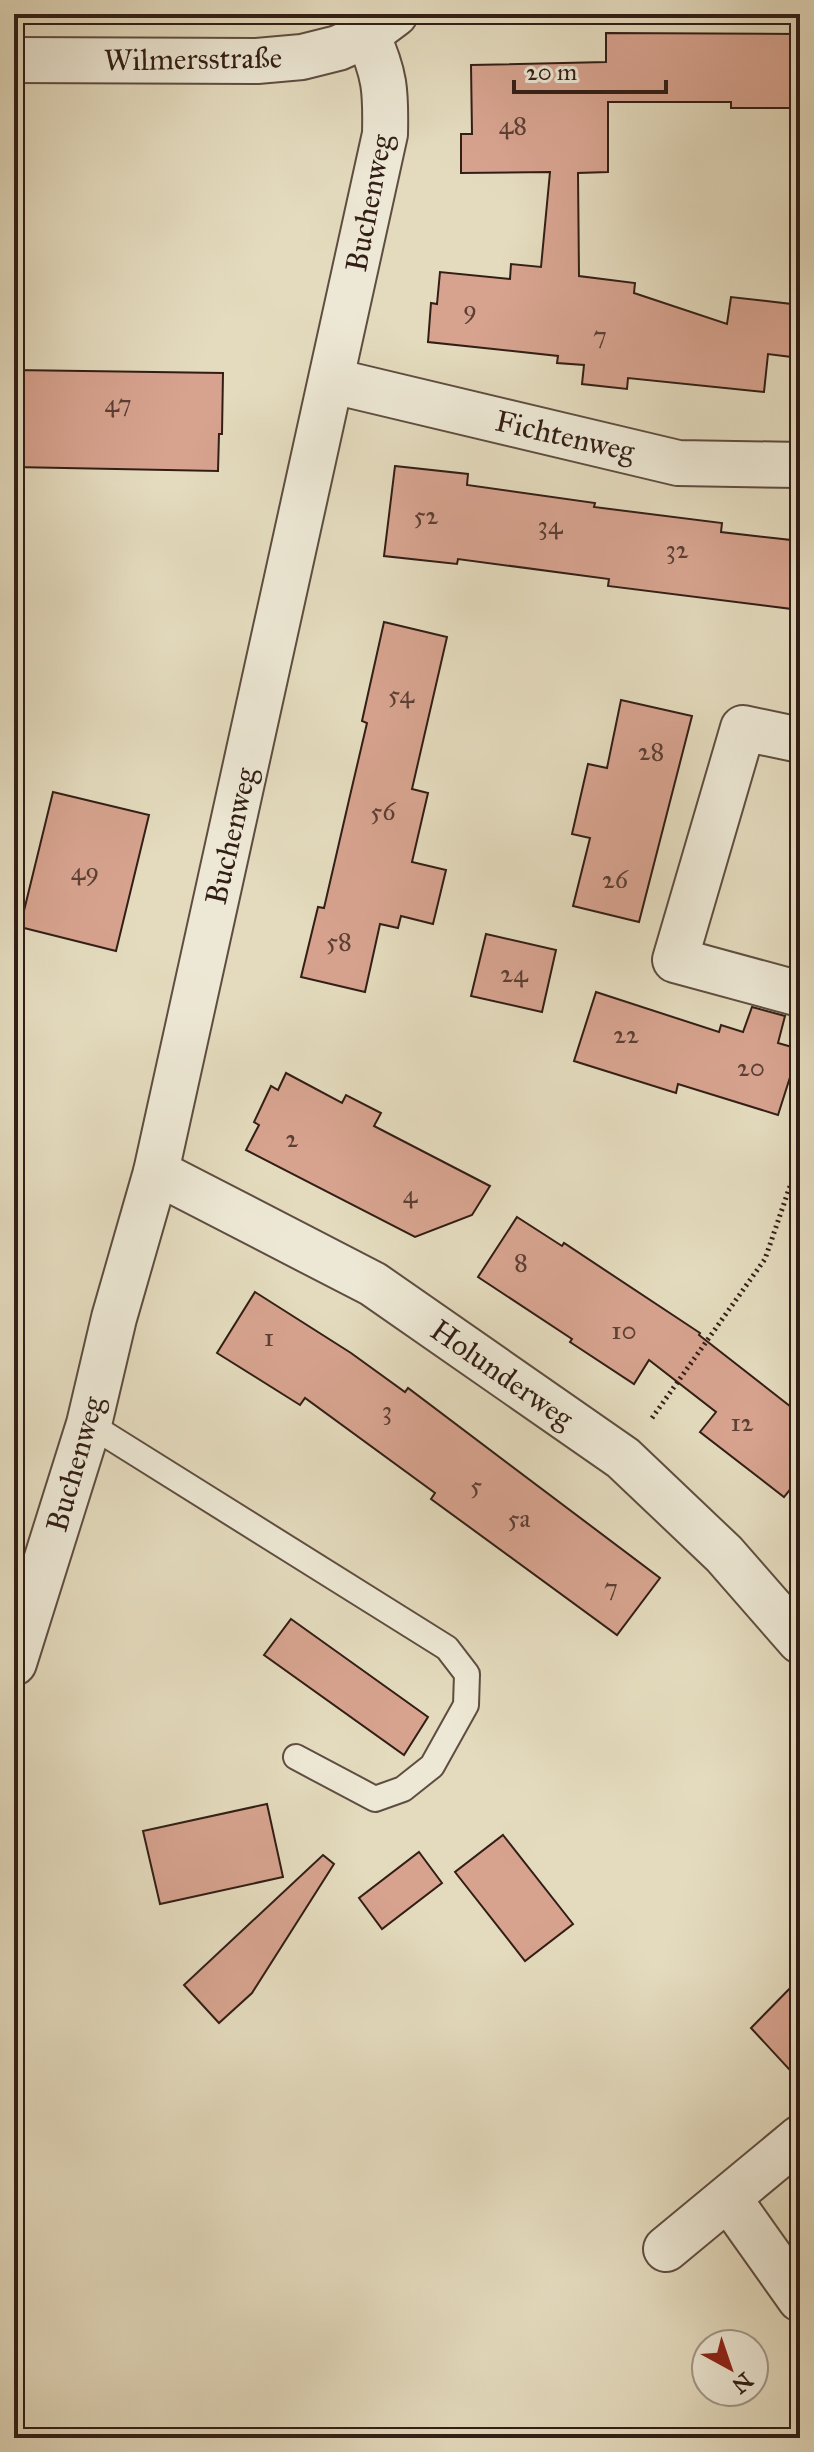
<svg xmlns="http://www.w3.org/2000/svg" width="814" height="2452" viewBox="0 0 814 2452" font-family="'IM FELL Great Primer',serif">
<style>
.building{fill:#d7a38f;stroke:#321e16;stroke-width:2}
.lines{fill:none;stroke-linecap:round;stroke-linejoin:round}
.service-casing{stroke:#5e4d40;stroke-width:28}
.minor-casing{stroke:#5e4d40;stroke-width:48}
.path{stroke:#321e16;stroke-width:5;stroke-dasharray:2 4;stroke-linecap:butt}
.service{stroke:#ede8d5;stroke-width:24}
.minor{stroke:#ede8d5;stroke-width:44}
.labels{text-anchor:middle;stroke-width:6;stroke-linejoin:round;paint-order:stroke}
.number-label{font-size:26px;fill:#5b3f34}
.street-label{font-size:30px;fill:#321e16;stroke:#ede8d5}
</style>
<rect width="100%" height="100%" fill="#e4dbbe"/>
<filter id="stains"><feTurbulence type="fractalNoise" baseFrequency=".0025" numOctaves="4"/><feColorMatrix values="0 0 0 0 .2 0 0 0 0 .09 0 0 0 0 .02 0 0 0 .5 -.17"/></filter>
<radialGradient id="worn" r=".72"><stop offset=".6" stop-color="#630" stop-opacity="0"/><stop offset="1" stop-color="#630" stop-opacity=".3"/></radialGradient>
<g class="building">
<path d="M606,33L800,34V108H731V102H608V172L578,173L579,276L635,283L634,293L727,324L731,297L800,305V358L768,354L764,392L628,378L627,389L582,384L584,365L557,363L558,356L428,342L431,303L437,304L440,272L510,279L511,264L541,267L550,172L461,173V134H472L471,65L606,62Z"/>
<path d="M14,370L223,373L222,434H219L218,471L14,467Z"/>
<path d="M395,466L468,474L467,485L595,503L594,507L722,523L721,532L800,541V610L608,586L609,579L458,559L457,564L384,556Z"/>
<path d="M384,622L447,637L412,789L428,793L412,862L446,870L433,924L401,916L398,928L380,924L365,992L301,977L318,907L324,908L349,800L367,723L362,721Z"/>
<path d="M621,700L692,716L639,922L573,906L590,838L572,834L588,764L607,768Z"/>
<path d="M53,792L149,815L116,951L20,927Z"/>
<path d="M486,934L556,950L542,1012L471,996Z"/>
<path d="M596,992L719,1032L721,1025L743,1032L752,1007L785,1016L778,1043L799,1049L778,1115L678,1084L676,1093L574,1061Z"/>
<path d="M286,1073L342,1103L346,1095L381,1113L374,1126L490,1186L472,1215L415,1237L246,1150L259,1125L254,1122L271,1086L278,1090Z"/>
<path d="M517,1217L562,1246L564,1243L700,1333L699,1335L800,1414V1477L784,1497L700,1432L716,1412L649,1360L634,1384L570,1342L572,1339L478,1277Z"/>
<path d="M255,1292L351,1353L405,1392L408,1388L660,1578L617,1635L431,1499L435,1493L305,1398L300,1405L217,1353Z"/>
<path d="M291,1619L428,1717L404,1755L264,1655Z"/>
<path d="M267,1804L283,1877L160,1904L143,1831Z"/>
<path d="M503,1835L573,1924L525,1961L455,1872Z"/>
<path d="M419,1852L442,1883L382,1929L359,1898Z"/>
<path d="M323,1855L334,1864L252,1993L219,2023L184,1985Z"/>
<path d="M800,1978V2081L751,2028Z"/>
</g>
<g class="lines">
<g class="service-casing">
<path id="service" d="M89,1424L447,1648L467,1674L466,1705L432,1766L403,1789L375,1799L296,1757"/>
</g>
<g class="minor-casing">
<g id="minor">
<path d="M14,60L257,61L302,57L338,48L367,35L395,14"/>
<path d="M333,381L678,463L800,465"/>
<path d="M800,740L743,728L675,960L800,994"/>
<path d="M156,1172L373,1284L623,1458L724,1554L800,1641"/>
<path d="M14,1663L89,1424L114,1318L156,1172L385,134C386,91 385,74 367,35"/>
<path d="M729,2199L800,2299"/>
<path d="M666,2249L800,2138"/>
</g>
</g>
<path class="path" d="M652,1418L765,1259L800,1157"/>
<use href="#service" class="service"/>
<use href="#minor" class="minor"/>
</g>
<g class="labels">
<g class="number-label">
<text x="513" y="134">48</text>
<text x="470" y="318">9</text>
<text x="600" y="344">7</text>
<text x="118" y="412">47</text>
<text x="426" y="524">52</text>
<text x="550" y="534">34</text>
<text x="677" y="558">32</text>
<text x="401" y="703">54</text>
<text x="651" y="760">28</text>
<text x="383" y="820">56</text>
<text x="85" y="880">49</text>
<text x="615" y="888">26</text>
<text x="339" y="950">58</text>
<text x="514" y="982">24</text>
<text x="626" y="1043">22</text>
<text x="751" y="1076">20</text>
<text x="292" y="1147">2</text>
<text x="410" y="1203">4</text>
<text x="521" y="1271">8</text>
<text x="624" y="1339">10</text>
<text x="269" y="1346">1</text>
<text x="387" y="1419">3</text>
<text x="742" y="1431">12</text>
<text x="476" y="1494">5</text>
<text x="519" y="1527">5a</text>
<text x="611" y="1596">7</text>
</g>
<g class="street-label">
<text transform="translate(193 59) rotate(-1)" y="10">Wilmersstraße</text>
<text transform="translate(369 203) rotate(-79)" y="10">Buchenweg</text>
<text transform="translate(565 436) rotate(13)" y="10">Fichtenweg</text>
<text transform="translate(231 836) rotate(-77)" y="10">Buchenweg</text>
<text transform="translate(502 1374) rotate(35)" y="10">Holunderweg</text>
<text transform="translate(75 1464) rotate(-74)" y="10">Buchenweg</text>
</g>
</g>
<rect width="814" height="2452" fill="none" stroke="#e4dbbe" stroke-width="48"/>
<rect x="16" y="16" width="782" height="2420" fill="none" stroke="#321e16" stroke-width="4"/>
<rect x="24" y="24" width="766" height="2404" fill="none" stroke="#321e16" stroke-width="2"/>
<g transform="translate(730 2368) rotate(140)"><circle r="38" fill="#ede8d5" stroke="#a29789" stroke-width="2"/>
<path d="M0-6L14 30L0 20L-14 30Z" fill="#8f2418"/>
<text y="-12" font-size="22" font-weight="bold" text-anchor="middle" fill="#321e16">N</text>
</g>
<path d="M514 80v12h152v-12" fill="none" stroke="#321e16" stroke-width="4"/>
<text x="526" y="80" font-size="24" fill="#321e16" stroke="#ede8d5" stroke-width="6" paint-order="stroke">20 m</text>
<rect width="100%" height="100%" filter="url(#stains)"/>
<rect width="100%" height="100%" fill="url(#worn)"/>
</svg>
